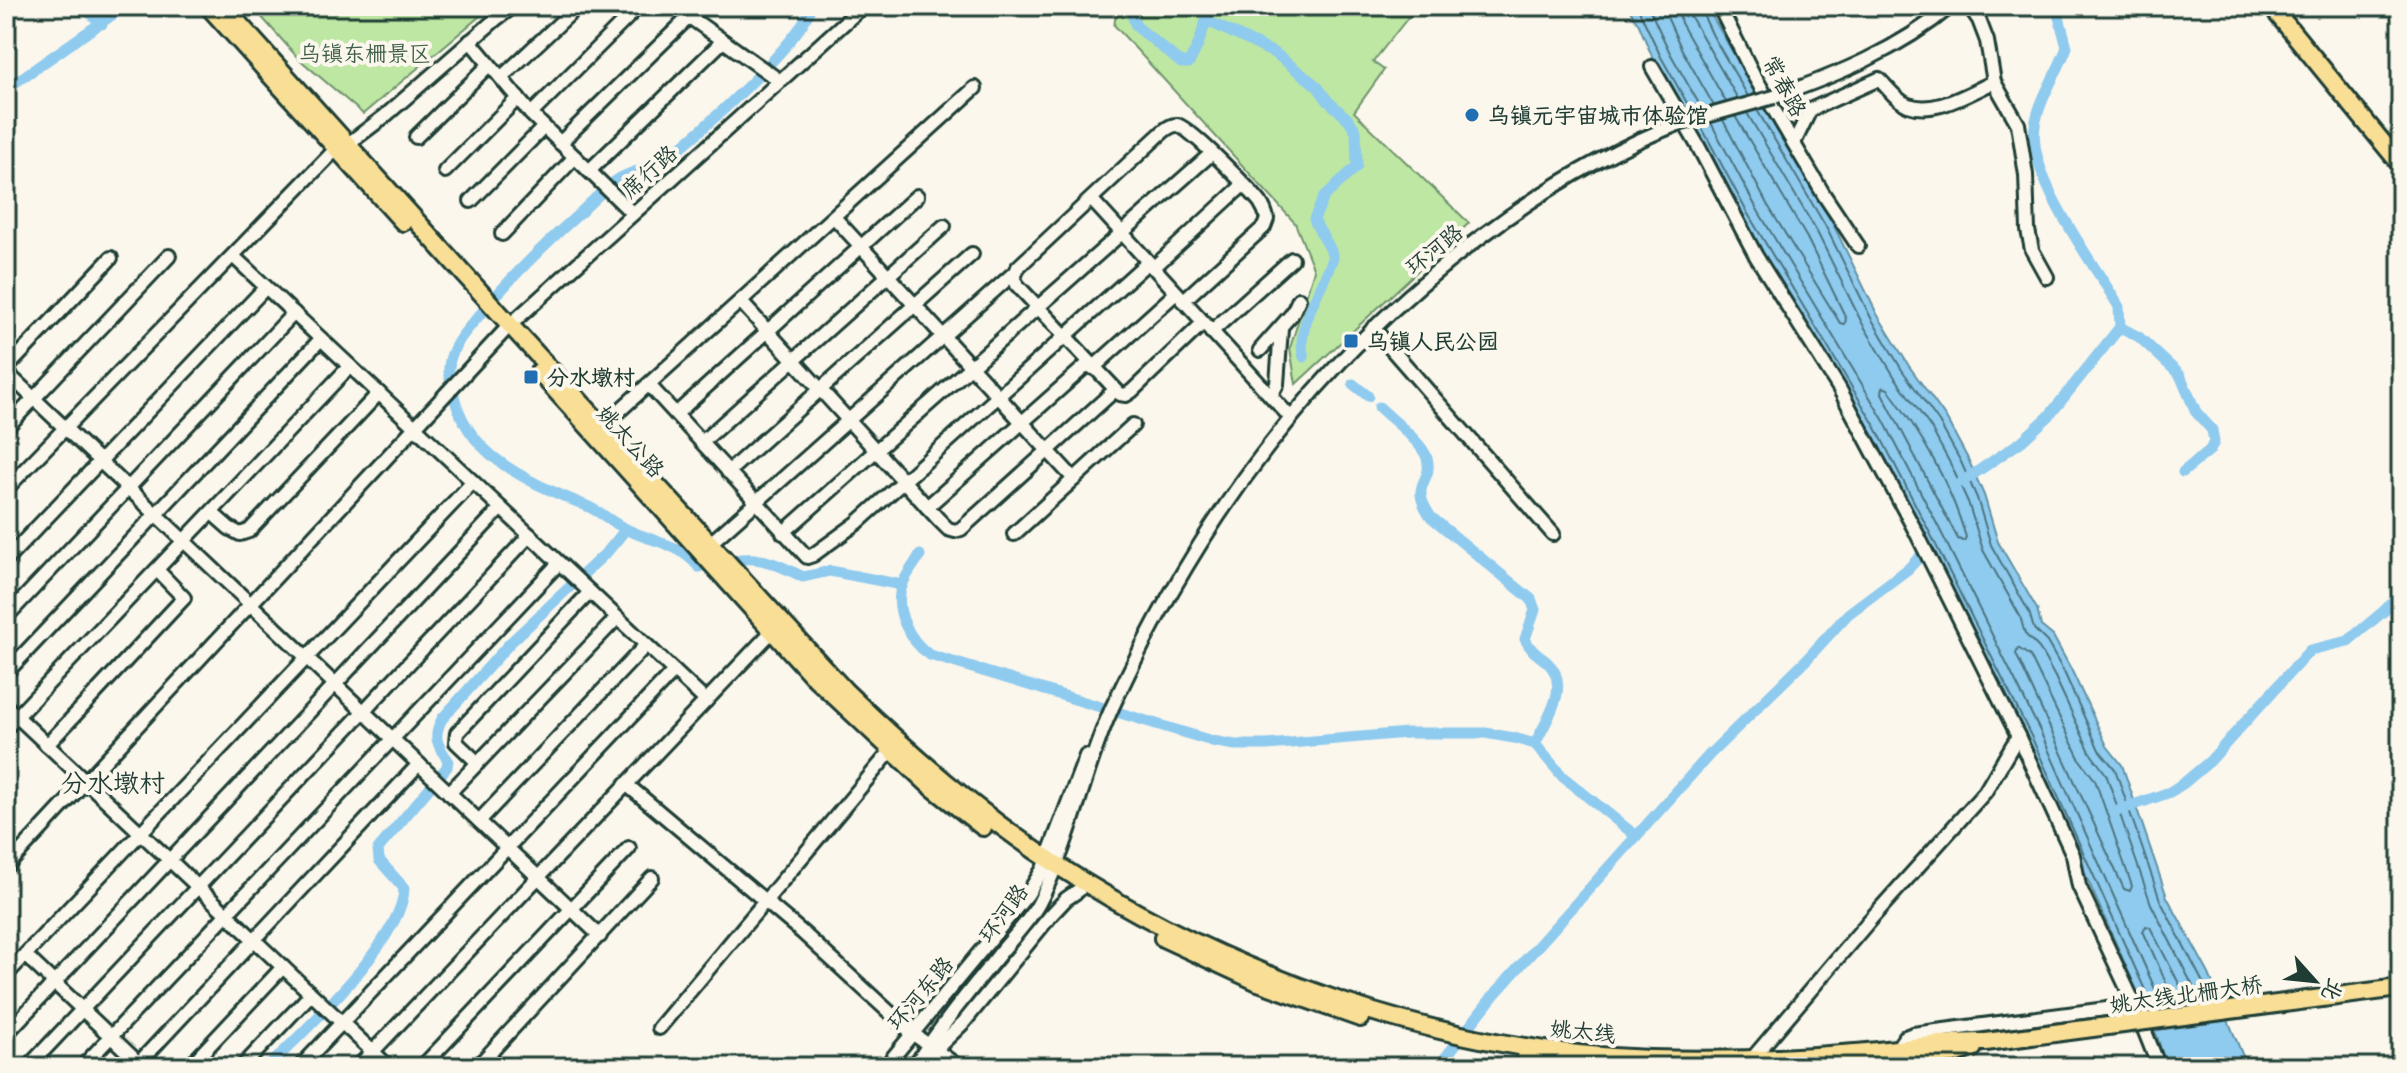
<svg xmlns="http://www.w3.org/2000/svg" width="2407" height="1073" viewBox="0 0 2407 1073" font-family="'Playpen Sans','LXGW WenKai TC',sans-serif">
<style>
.green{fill:#bee7a3;stroke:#6e926c;stroke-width:2}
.water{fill:#8fcaef;stroke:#6292a4;stroke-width:2}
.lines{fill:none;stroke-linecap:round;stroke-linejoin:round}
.shore{stroke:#4c757f;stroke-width:2}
.canal{stroke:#8fcaef;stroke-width:11}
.minor-casing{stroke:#1f3d34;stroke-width:18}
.major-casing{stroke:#1f3d34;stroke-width:22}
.minor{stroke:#fbf7ec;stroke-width:12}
.major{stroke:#f9df96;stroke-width:16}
.minor-bridge-casing{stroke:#1f3d34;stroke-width:18;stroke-linecap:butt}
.major-bridge-casing{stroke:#1f3d34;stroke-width:22;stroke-linecap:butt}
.minor-bridge{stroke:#fbf7ec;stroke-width:12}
.major-bridge{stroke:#f9df96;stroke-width:16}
.poi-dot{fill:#1f6fb2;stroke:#fbf7ec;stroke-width:3}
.labels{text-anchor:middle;stroke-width:8;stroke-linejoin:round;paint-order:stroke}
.park-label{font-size:22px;fill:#3f5f4a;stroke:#fbf7ec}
.street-label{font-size:22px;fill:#1f3d34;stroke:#fbf7ec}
.poi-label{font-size:22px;font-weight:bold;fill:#1f3d34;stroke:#fbf7ec;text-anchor:start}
.quarter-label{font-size:26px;fill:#1f3d34;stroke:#fbf7ec}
</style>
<rect width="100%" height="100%" fill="#fbf7ec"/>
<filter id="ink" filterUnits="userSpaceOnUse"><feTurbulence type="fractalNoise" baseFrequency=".0125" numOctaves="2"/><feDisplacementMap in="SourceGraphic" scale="16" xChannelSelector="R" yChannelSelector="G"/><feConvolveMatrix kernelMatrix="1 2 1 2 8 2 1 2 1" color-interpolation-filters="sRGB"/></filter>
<g filter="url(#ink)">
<g class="green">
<path d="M252,6H492L363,114L298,58Z"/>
<path d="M1118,6H1417L1373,62L1384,70L1354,112L1469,223L1296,384L1290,348L1314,270L1295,223L1114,25Z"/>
</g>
<path class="water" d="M1627,6H1706L1833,224L1877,314L1909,366L1946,418L1968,459L1984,495L1998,542L2037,609L2041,626L2053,636L2071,669L2107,746L2122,765L2167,897L2209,974L2242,1054L2250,1067H2166L2157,1036L2066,831L1786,296L1654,61L1639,25Z"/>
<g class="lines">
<g class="shore">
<path d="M1637,6L1661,57L1692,112"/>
<path d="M1648,6L1670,53L1702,109"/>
<path d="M1662,6L1681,48L1714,106"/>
<path d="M1677,6L1681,23L1726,102"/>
<path d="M1689,6L1691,17L1738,99"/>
<path d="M1699,6L1713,36L1748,96"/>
<path d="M1757,110L1826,227L1871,318L1902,370L1939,422L1961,462L1977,498L1991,545L2029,612L2034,629L2047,642L2064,672L2099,750L2115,769L2160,900L2213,1002"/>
<path d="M1747,113L1817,232L1862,323L1894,376L1931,428L1952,467L1968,502L1983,550L2020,616L2025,634L2039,648L2055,677L2091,754L2106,774L2151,904L2202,1004"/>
<path d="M1723,120L1767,204L1840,323L1845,324L1846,318L1807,238L1735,116"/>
<path d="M1711,123L1757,209L1884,421L1940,530L2040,731L2164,1009"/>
<path d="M1701,126L1748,214L1875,426L1931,535L2031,736L2154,1010"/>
<path d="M1883,387L1888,389C1922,435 1949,481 1966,537L1964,541L1958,539L1882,393Z"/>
<path d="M2018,648L2030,656L2080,760L2095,780L2132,886L2130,891L2124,889L2016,654Z"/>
<path d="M2177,1007L2143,931L2146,926L2150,927L2190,1005"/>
</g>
<g class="canal">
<path d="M82,6L102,24"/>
<path d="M810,6C811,33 693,140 667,158C652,169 632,170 617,180C604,189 592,201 581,212C546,243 513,275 483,311C470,327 450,345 449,367C448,375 452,384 453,391C466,459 533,483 589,507C602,513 613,523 626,529C654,543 676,541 699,567C750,556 756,553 803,577L830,571L902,585"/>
<path d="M1129,6L1136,26L1181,63H1189L1198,45L1211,6"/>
<path d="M1206,20L1276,54L1317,86L1328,101L1349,120L1356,131L1357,166L1324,197L1314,219C1319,234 1331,244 1333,258C1324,284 1294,330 1304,357"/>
<path d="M6,89L125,6"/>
<path d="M2120,327L2139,337L2180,375L2196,412L2212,430L2214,442L2210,450L2183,472"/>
<path d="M1353,384L1368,396"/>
<path d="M1379,407C1391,419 1422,442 1427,458C1434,484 1407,482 1431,517L1531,599L1535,610L1525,639C1531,651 1537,654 1547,662C1572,685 1547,719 1535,744"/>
<path d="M1962,482L2022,441L2049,416L2120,327L2119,307C2093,261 2027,178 2035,126C2039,98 2058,73 2067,47L2056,6"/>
<path d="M920,555C915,564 907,573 903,583C892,608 909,641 930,655L1212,741L1235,745H1267L1407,733H1485L1514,738L1535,744L1563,777L1636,836"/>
<path d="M2120,810L2170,792L2184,783L2210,761L2310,650L2348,641L2384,611L2401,594"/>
<path d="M268,1067C304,1031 404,939 404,888L379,860L378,849L447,767L448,760C436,744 433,736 442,719L510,643L608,551L626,529"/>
<path d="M1438,1067L1494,995L1710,754L1807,659L1848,614L1908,569L1930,546"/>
</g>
<g class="minor-casing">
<g id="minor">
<path d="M674,6L780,81"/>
<path d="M1719,6L1753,74L1824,195L1858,246"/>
<path d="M1969,6L1979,20L1987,41L1994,82L2018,124L2026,175L2028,230L2032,250L2047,277"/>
<path d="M470,41L531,114L632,213"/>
<path d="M1652,67L1698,146L1756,256L1839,388L1916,532L2018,736L2073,855L2079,886L2132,999L2159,1067"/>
<path d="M501,78L578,6"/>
<path d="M1774,97C1837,75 1898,50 1951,6"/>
<path d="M531,114L639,6"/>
<path d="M416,137L489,65"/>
<path d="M560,143L689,17"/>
<path d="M1794,143L1810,110L1879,79C1887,87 1897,101 1908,105C1936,115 1969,93 1994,82"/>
<path d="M445,171L518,98"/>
<path d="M589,171L723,41"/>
<path d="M1092,200L1291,418"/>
<path d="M471,201L544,127"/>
<path d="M834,217L1074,479"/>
<path d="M502,234L575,157"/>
<path d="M233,256L706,701"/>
<path d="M1153,268L1243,185"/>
<path d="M1183,301L1264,227L1267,219C1266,213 1264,208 1260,202C1250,190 1188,125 1177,125C1168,125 1162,133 1156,138L1018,267L1014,278L1017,285L1120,394L1126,395L1132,391L1203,323"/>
<path d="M741,302L939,520L948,529L955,531L961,529L1114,391"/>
<path d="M1373,328L1553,534"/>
<path d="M1211,332L1292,259"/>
<path d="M1260,350L1292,314L1299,299"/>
<path d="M1093,368L1176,293"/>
<path d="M6,369L111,258"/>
<path d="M6,372L600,936"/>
<path d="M649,385L807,557L813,555L857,523L1148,262"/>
<path d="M1271,396L1277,384L1281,329"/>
<path d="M676,414L917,196"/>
<path d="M6,428L169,256"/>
<path d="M597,431L975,88"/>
<path d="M702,442L944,226"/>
<path d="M728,472L972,254"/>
<path d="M6,489L336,149L348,144L385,116L496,19L514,6"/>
<path d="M927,507L1089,363"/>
<path d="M212,513L229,528L240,534L249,531L379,393"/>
<path d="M783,533L1212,153"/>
<path d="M1014,534L1133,425"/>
<path d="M706,547L1014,273"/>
<path d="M6,560L266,287"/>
<path d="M6,617L294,313"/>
<path d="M6,673L321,339"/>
<path d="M6,706L389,1067"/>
<path d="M6,728L350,366"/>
<path d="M47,745L184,598L158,571"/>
<path d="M478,763L456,742L457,733L590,592"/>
<path d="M626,784L803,933L912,1033L959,1067"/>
<path d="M449,793L617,618"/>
<path d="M479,821L646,645"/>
<path d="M6,867L510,325L863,6"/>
<path d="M25,955L143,1067"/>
<path d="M6,975L473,482"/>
<path d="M659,1028L895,746"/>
<path d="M6,1034L501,508"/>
<path d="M1896,1050L1905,1037L1913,1034L2114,1008L2132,999"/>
<path d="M930,1055L964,1022L1052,914L1066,899L1079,890"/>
<path d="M28,1067L530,535"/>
<path d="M82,1067L559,563"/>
<path d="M135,1067L419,764"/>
<path d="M189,1067L283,967"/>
<path d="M242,1067L311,994"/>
<path d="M300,1067L674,671"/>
<path d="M358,1067L778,625"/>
<path d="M422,1067L629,848"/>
<path d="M477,1067L652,878"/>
<path d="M885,1067L1027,895L1043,869L1086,756"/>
<path d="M914,1067C939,1028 968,993 997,957C1010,940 1029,922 1039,903C1073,838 1085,763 1117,697C1202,516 1317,360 1478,239C1540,192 1605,152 1678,124"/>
<path d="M1755,1067L1751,1060L1869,921L1985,792L2018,736"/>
</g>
</g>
<g class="major-casing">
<g id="major">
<path d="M208,6L403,222"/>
<path d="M223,6L510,325L845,691C911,755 980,815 1057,865C1228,976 1445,1053 1650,1059C1719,1061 1787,1059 1855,1053C1899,1050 1942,1041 1986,1042"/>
<path d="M2271,6L2401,165"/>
<path d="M539,372L812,675L927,783L983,827"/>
<path d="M1163,938L1258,982L1360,1018"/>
<path d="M1526,1057L1599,1067"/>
<path d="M1831,1067L1953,1054L1973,1048"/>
</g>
</g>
<use href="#minor" class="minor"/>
<use href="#major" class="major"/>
<g class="minor-bridge-casing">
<path id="minor-bridge" d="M1678,124L1774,97"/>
</g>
<g class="major-bridge-casing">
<path id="major-bridge" d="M1986,1042L2391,989"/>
</g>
<use href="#minor-bridge" class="minor-bridge"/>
<use href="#major-bridge" class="major-bridge"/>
</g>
</g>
<g class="poi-dot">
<circle cx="1472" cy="115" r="8"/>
<rect x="1343" y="333" width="16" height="16" rx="4"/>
<rect x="523" y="369" width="16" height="16" rx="4"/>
</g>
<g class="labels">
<g class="park-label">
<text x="365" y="61">乌镇东栅景区</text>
</g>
<g class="street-label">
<text transform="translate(1785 86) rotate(61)" y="8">常春路</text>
<text transform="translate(649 171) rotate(-42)" y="8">席行路</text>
<text transform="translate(1434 249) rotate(-39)" y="8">环河路</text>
<text transform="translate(631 441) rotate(48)" y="8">姚太公路</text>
<text transform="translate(1003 913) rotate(-54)" y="8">环河路</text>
<text transform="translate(920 993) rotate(-50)" y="8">环河东路</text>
<text transform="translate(2186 994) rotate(-8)" y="8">姚太线北栅大桥</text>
<text transform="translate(1583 1031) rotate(6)" y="8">姚太线</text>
</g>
<g class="poi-label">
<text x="1488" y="123">乌镇元宇宙城市体验馆</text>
<text x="1367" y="349">乌镇人民公园</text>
<text x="547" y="385">分水墩村</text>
</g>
<g class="quarter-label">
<text x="113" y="792">分水墩村</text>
</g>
</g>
<rect width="2407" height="1073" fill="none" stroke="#fbf7ec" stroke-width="32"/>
<rect x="16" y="16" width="2375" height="1041" fill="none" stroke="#1f3d34" stroke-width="3" filter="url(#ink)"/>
<g transform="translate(2315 981) rotate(117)" stroke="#fbf7ec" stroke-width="6" paint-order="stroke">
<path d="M0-6L14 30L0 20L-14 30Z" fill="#1f3d34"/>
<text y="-12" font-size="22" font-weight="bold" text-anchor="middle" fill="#1f3d34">北</text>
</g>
</svg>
